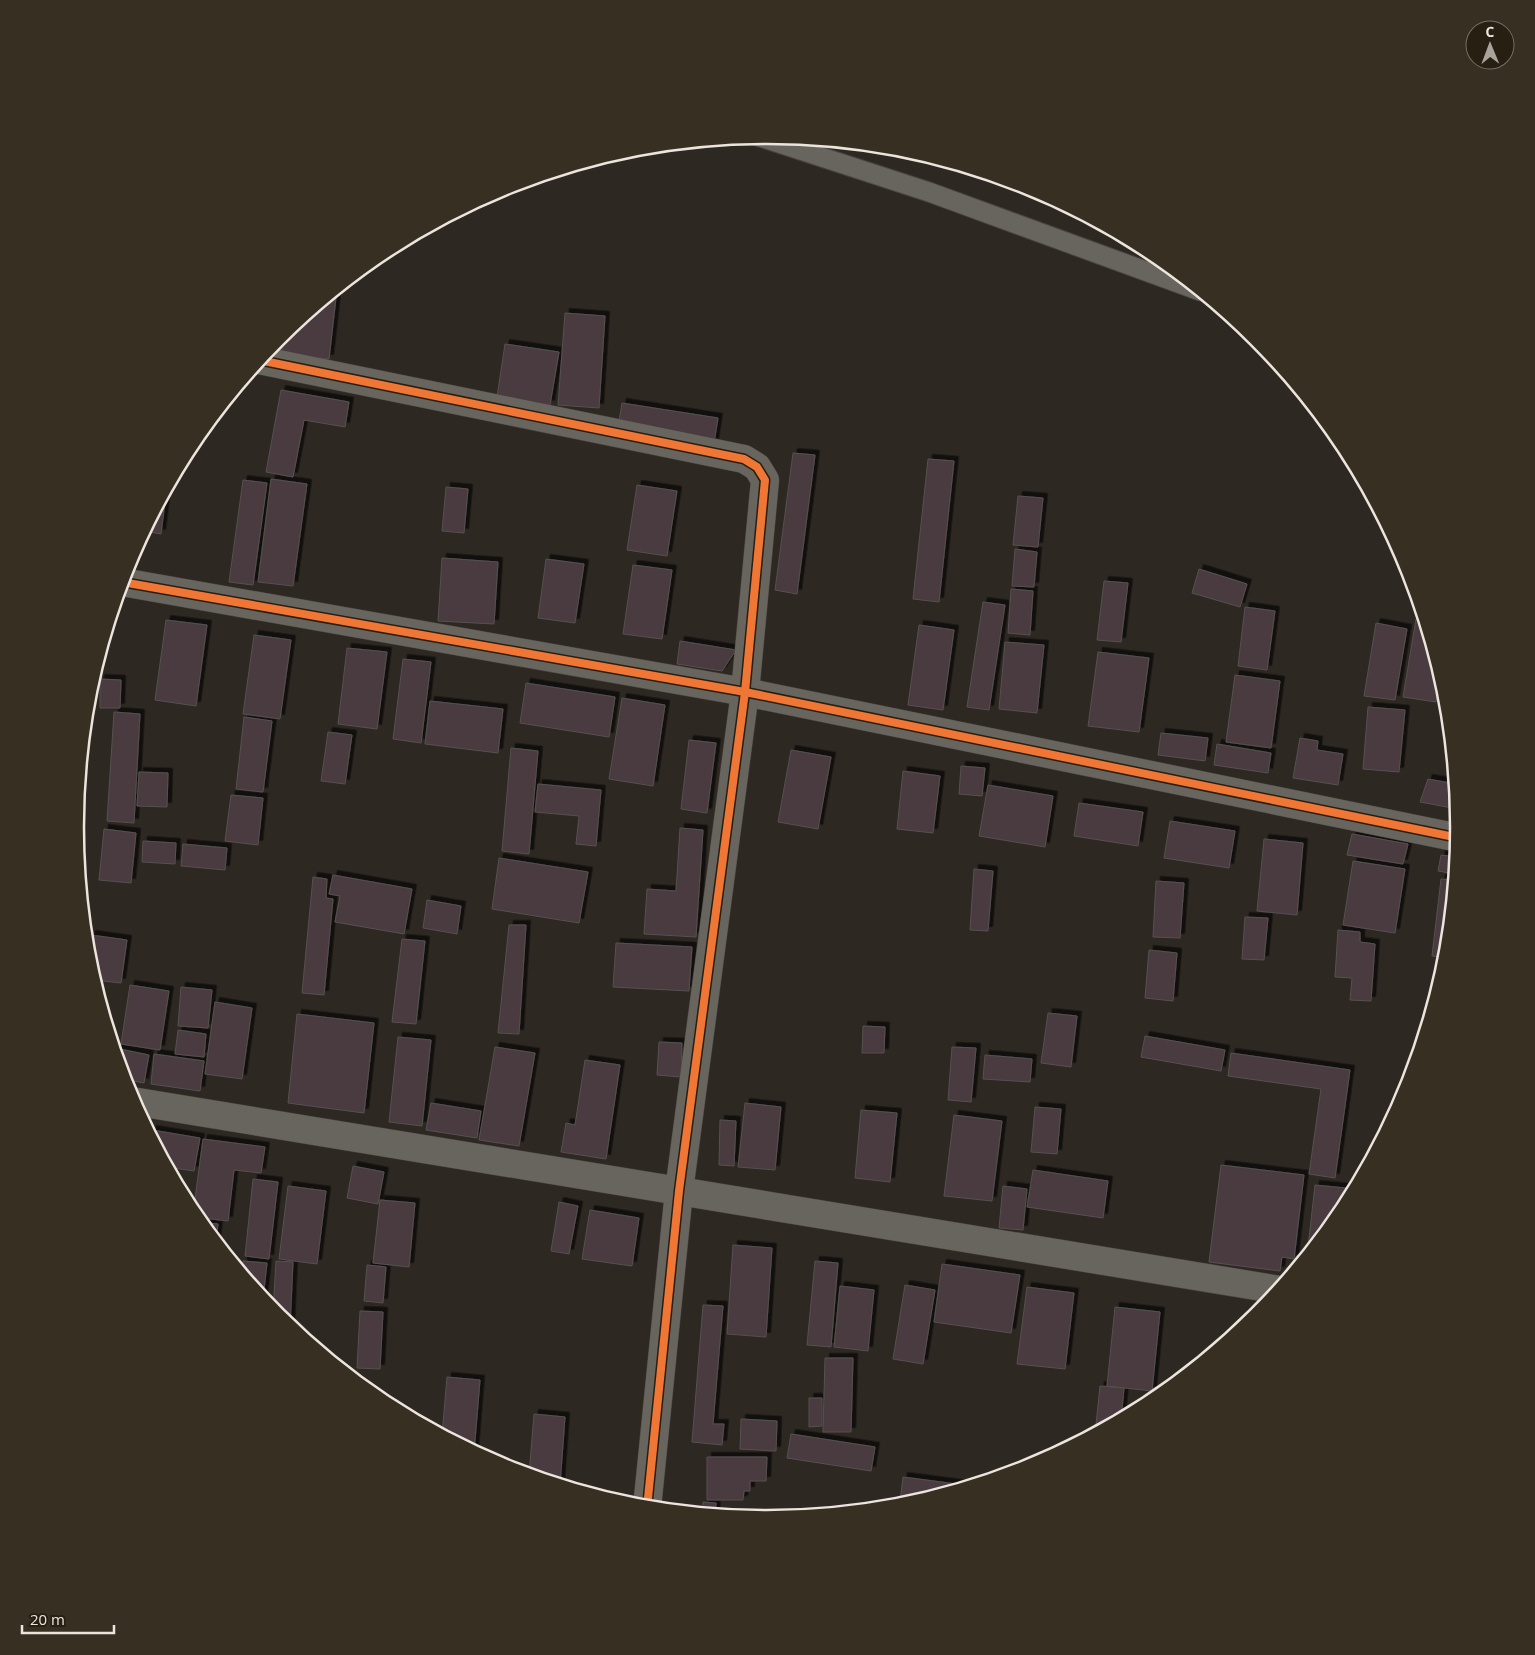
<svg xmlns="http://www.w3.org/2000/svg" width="1535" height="1655" viewBox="0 0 1535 1655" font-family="'Open Sans',sans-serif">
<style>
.building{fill:#483b3f;stroke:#565150;filter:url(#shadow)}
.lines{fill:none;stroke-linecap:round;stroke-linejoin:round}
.lane-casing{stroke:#48433e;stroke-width:21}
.street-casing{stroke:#48433e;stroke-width:29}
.lane{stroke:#68645e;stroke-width:19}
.street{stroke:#68645e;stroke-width:28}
.cycleway-casing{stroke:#281f13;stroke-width:11}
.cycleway{stroke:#f07635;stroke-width:8}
.rim{fill:none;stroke:#ebe5dd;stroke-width:2.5}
</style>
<defs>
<filter id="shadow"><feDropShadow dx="4.5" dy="-4.5" stdDeviation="0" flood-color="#0009"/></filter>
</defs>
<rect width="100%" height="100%" fill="#2d2822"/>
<g class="building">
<path d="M337,289L329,359L281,354L284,333Z"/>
<path d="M565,313L605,316L599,408L558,405Z"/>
<path d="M505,344L559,352L550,405L497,397Z"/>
<path d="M281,390L349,402L345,427L304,420L293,477L266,472Z"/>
<path d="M622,403L718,418L714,443L618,427Z"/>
<path d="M793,453L815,455L797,594L775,590Z"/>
<path d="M928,459L954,461L939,602L913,599Z"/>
<path d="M271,479L307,484L293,586L258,582Z"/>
<path d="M243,480L267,483L253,585L229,582Z"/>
<path d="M637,485L677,491L667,556L627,550Z"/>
<path d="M446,487L468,489L464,533L442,531Z"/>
<path d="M165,493L166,494L161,534L144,531Z"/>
<path d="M1018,496L1043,498L1038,547L1013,545Z"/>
<path d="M1015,549L1037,552L1034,587L1012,586Z"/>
<path d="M442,558L498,562L494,624L438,621Z"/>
<path d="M546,559L584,564L575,623L538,618Z"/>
<path d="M633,565L672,570L662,639L623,634Z"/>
<path d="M1199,569L1247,584L1240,607L1192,593Z"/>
<path d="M1104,581L1128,583L1121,642L1097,640Z"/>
<path d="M1011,589L1033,591L1030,635L1008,633Z"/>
<path d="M983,602L1005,605L989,710L967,707Z"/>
<path d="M1245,607L1275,611L1267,670L1238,666Z"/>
<path d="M1416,619L1425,621L1441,674L1436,702L1403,697Z"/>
<path d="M166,620L207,625L196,706L155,700Z"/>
<path d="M1376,623L1407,629L1395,700L1364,696Z"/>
<path d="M919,625L954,630L943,710L908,705Z"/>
<path d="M254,635L291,640L280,719L243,714Z"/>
<path d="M680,641L736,650L722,671L677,664Z"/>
<path d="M1005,642L1044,645L1037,713L999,709Z"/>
<path d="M347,648L387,652L377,729L338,724Z"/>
<path d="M1098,652L1149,658L1139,732L1088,726Z"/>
<path d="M403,659L431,662L421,743L393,739Z"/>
<path d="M1235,675L1280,681L1271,748L1226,742Z"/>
<path d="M100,679L121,680L120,708H100Z"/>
<path d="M526,683L615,697L609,737L520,723Z"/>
<path d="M622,698L665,705L653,786L609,779Z"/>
<path d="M430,701L503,709L498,753L425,744Z"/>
<path d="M1368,707L1405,710L1399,772L1363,769Z"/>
<path d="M114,712L140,714L134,823L107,821Z"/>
<path d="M244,717L272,721L263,792L236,789Z"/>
<path d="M328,732L352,735L345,784L321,781Z"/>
<path d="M1161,733L1208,738L1205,761L1158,755Z"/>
<path d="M1300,738L1318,741L1317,750L1343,754L1338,785L1293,778Z"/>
<path d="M689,740L716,743L707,813L681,809Z"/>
<path d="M1217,744L1271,753L1268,773L1214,765Z"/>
<path d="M511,748L538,751L529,854L502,851Z"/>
<path d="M791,750L831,757L818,829L778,822Z"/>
<path d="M961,766L985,768L982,796L959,794Z"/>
<path d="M903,771L940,776L933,833L897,829Z"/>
<path d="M139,772L168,773L167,807L137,806Z"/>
<path d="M1428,779L1456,784L1458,809L1420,802Z"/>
<path d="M538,784L601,790L596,846L576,844L579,816L535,812Z"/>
<path d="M988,785L1053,796L1045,847L979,836Z"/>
<path d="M231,795L263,798L258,845L225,841Z"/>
<path d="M1079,803L1143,812L1138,846L1074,836Z"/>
<path d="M1170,821L1235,831L1229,868L1164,858Z"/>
<path d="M680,828L703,830L696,937L644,934L647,889L676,891Z"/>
<path d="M104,829L136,833L131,883L99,880Z"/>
<path d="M1352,834L1408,844L1403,864L1347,855Z"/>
<path d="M1264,839L1303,843L1297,915L1257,911Z"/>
<path d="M143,841L176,843L175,864L142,862Z"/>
<path d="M183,844L227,848L225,870L181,866Z"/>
<path d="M1441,855L1457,857L1455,874L1438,871Z"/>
<path d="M499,858L588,872L579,923L492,909Z"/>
<path d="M1353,861L1405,869L1395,933L1343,925Z"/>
<path d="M974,869L993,871L988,931L970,930Z"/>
<path d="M333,875L412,889L404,934L335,922L340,896L329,894Z"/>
<path d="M313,877L327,879L326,898L333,899L324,995L302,993Z"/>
<path d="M1441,879L1455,880L1447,958L1432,956Z"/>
<path d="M1156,881L1184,883L1180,938L1153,937Z"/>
<path d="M427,900L461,906L457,934L423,928Z"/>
<path d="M1245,917L1268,918L1264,960L1242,959Z"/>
<path d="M509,925H526L519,1034L498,1033Z"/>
<path d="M1338,930L1360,932V942L1375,944L1371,1001L1350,1000L1352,978L1335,977Z"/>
<path d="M91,935L127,940L121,983L94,980L88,960Z"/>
<path d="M402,939L425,941L416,1024L392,1022Z"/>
<path d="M616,943L692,947L689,991L613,987Z"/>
<path d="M1149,950L1177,953L1173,1001L1145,998Z"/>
<path d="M130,985L169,991L160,1050L121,1044Z"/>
<path d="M181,987L212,990L208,1028L178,1026Z"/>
<path d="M215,1002L252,1008L242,1079L205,1074Z"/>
<path d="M1048,1013L1077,1016L1071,1067L1041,1063Z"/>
<path d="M297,1014L374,1023L364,1113L288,1103Z"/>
<path d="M863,1026L885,1027L884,1053H862Z"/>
<path d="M178,1030L206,1034L204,1057L175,1054Z"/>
<path d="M1418,1034H1425L1415,1067Z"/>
<path d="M1145,1036L1225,1050L1221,1071L1141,1057Z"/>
<path d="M398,1037L431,1040L422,1126L389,1122Z"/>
<path d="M659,1042L682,1043L681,1077L657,1075Z"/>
<path d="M495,1047L535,1053L519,1146L479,1140Z"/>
<path d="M952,1047L976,1048L971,1102L948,1100Z"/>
<path d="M115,1048L149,1055L144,1083L124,1079Z"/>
<path d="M1231,1053L1350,1070L1335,1178L1309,1174L1321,1089L1228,1076Z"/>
<path d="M154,1054L204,1061L200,1091L151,1084Z"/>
<path d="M985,1055L1032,1059L1030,1082L983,1079Z"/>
<path d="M585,1060L620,1065L606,1159L561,1152L566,1123L575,1125Z"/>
<path d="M431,1103L481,1111L477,1138L426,1130Z"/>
<path d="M745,1103L781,1107L775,1170L738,1167Z"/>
<path d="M1035,1107L1061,1109L1057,1154L1031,1152Z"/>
<path d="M861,1110L897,1113L890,1182L855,1178Z"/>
<path d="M954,1115L1002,1121L992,1201L944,1196Z"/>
<path d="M720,1120L736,1121L734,1166L719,1165Z"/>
<path d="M152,1130L200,1138L194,1171L167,1167L151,1135Z"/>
<path d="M203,1139L265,1147L261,1173L234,1170L228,1221L195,1217L193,1214Z"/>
<path d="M1221,1165L1304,1175L1294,1259L1282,1257L1280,1271L1209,1262Z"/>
<path d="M353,1166L384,1172L378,1204L347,1198Z"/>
<path d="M1033,1170L1108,1181L1103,1218L1027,1207Z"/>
<path d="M253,1179L278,1182L269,1259L245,1256Z"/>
<path d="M1315,1185L1356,1189L1343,1212L1307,1256Z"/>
<path d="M288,1186L326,1191L317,1264L279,1259Z"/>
<path d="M1003,1186L1027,1189L1023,1230L999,1228Z"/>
<path d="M380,1200L415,1203L409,1267L373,1263Z"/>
<path d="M559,1202L578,1206L569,1254L551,1251Z"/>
<path d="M590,1210L639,1218L632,1266L582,1259Z"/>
<path d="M200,1222L218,1224L216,1242Z"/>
<path d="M733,1245L772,1248L766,1337L727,1334Z"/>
<path d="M243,1261L267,1263L263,1299L242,1274Z"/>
<path d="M276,1261L293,1262L290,1327L273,1311Z"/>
<path d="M815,1261L838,1263L831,1347L807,1345Z"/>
<path d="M942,1264L1020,1275L1011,1333L934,1322Z"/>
<path d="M367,1265L386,1267L383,1303L364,1301Z"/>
<path d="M905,1285L935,1290L923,1364L893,1359Z"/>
<path d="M840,1286L874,1290L868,1351L834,1347Z"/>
<path d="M1027,1287L1074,1293L1065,1369L1017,1364Z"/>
<path d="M703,1305L723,1306L713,1424H724L722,1445L692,1442Z"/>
<path d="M1115,1307L1160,1312L1152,1391L1107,1386Z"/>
<path d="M360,1311L383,1312L380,1369L357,1368Z"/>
<path d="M825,1358H853L851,1432H823Z"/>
<path d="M447,1377L480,1380L474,1452L442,1435Z"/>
<path d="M1100,1386L1124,1388L1121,1420L1095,1434Z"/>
<path d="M809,1398H822V1426L809,1427Z"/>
<path d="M534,1414L565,1417L560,1485L529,1475Z"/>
<path d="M741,1419L777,1421L776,1451L740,1449Z"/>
<path d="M791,1434L875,1447L871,1471L787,1458Z"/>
<path d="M707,1457H767L766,1481H750V1491H744L743,1500H707Z"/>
<path d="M903,1477L972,1486L913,1503L900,1502Z"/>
<path d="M703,1502L716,1503L715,1515L702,1514Z"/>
</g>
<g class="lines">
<g class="lane-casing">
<path id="lane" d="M757,136L929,192L1200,291"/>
</g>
<g class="street-casing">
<g id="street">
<path d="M259,360L744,459L757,467L765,480L745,692L679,1191L647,1508"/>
<path d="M122,582L745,692L1459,838"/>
<path d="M132,1101L1280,1290"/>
</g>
</g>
<use href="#lane" class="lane"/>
<use href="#street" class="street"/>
<g class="cycleway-casing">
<g id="cycleway">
<path d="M259,360L744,459L757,467L765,480L745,692L679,1191L647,1508"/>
<path d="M122,582L745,692L1459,838"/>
</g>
</g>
<use href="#cycleway" class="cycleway"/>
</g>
<path d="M0 0H1535V1655H0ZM84 827a683 683 0 1 1 1366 0a683 683 0 1 1-1366 0Z" fill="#382f23" fill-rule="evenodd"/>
<path class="rim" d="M84 827a683 683 0 1 1 1366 0a683 683 0 1 1-1366 0Z"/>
<g transform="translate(1490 45) rotate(359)"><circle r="24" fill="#281f13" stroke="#766e64"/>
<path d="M0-4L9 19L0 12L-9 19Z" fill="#a8a39c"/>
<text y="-8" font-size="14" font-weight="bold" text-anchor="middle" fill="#ebe5dd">С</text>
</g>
<path d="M22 1625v8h92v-8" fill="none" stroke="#ebe5dd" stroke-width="2.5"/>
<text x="30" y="1625" font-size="15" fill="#ebe5dd" stroke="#281f13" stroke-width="4" paint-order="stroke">20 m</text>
</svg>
